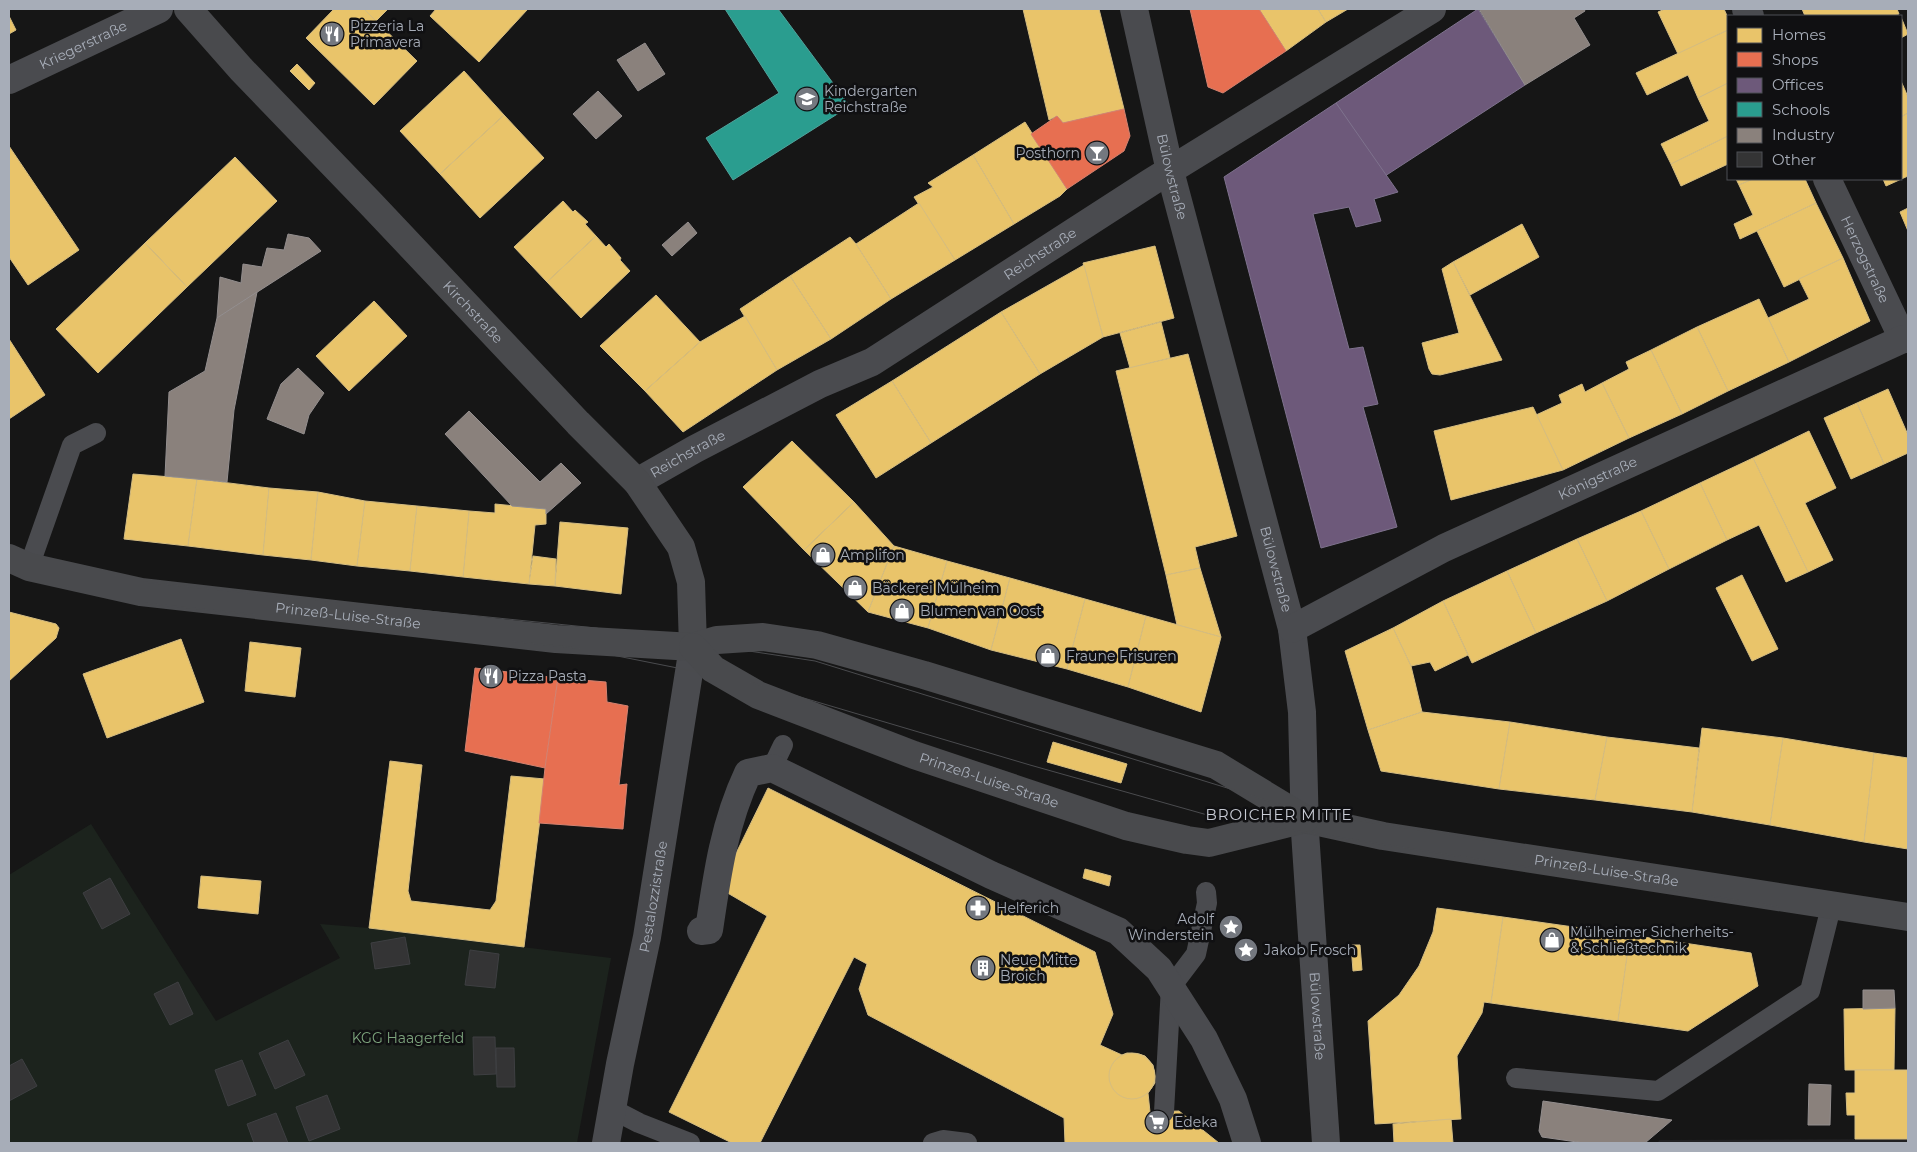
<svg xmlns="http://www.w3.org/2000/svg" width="1917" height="1152" viewBox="0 0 1917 1152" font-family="Montserrat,sans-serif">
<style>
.built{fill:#202022}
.green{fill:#1c231d}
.homes{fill:#e9c46a;stroke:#d5bd81}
.shops{fill:#e76f51;stroke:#d48270}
.offices{fill:#6d597a;stroke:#7e728d}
.schools{fill:#2a9d8f;stroke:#50a29b}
.industry{fill:#8a817c;stroke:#938e8e}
.building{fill:#343435;stroke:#3e3f42}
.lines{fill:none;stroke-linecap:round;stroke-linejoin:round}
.lane{stroke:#4a4b4f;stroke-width:20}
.street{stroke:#4a4b4f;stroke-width:28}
.secondary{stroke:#494a4d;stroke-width:28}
.tram{stroke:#4a4b4e;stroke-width:1}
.labels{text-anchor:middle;stroke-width:5;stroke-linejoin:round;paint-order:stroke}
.poi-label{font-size:14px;fill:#a7adb8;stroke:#101012;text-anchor:start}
.street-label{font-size:14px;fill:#a7adb8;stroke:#101012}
.park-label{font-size:14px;fill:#7da47d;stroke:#101012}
.neighbourhood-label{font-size:15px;letter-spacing:1px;fill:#c8cbd4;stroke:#101012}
</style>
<rect width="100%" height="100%" fill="#161616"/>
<path class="built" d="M1908,1139V1143H1657L1660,1140Z"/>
<path class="green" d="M91,824L216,1021L340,958L320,924L369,928L611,958L577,1143H9V875Z"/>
<g class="homes">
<path d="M334,9H364L417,61L374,105L306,38Z"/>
<path d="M364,9H388L376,21Z"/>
<path d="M436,9H526L527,10L479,62L430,16Z"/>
<path d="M1023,9H1099L1124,109L1063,123L1057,116L1049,120Z"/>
<path d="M1259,9H1318L1326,22L1286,51Z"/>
<path d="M1318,9H1348L1326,22Z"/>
<path d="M1665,9H1724L1728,18V30L1678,54L1658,12Z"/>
<path d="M1802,9H1897L1899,14L1894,16H1805Z"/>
<path d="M9,16L16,30L9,34Z"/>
<path d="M1901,17L1908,34L1901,38Z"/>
<path d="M1728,30V83L1698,98L1688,75L1647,95L1636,73Z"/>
<path d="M297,64L315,83L309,90L290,71Z"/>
<path d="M464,71L504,115L440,174L400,131Z"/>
<path d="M1901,81L1908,97V113L1901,117Z"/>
<path d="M1728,83V136L1671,164L1661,144L1709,121L1698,98Z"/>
<path d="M1908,113V176L1886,186L1883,179H1901V117Z"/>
<path d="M504,115L544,158L480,218L440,174Z"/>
<path d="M1025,122L1067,189L1060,196L1014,224L973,155Z"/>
<path d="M1728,136V164L1681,186L1671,164Z"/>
<path d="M9,146L79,250L28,285L9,257Z"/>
<path d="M973,155L1014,224L955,260L914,197L933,187L928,183Z"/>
<path d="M235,157L277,201L187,287L145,243Z"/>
<path d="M1736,179H1753L1739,185Z"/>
<path d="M1753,179H1805L1816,203L1740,239L1734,224L1753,215L1739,185Z"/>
<path d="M563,201L573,212L575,210L588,222L585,224L596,236L547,282L514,247Z"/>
<path d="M919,203L955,260L891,299L856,244Z"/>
<path d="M1816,203L1843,258L1784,287L1757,231Z"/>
<path d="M1908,208V231L1900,212Z"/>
<path d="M1522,224L1539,257L1470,295L1453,262Z"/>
<path d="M596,236L606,247L609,244L621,258L620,260L630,271L581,318L547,282Z"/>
<path d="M850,237L856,244L891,299L831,339L790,276Z"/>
<path d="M145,243L187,287L98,373L56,329Z"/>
<path d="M1155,246L1174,318L1103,337L1083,263Z"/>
<path d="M1843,258L1870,321L1789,362L1768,318L1809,299L1799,279Z"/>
<path d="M1453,262L1502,360L1440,375L1432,374L1429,369L1422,343L1459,333L1442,269Z"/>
<path d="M1084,265L1103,337L1040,374L1001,312Z"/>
<path d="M790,276L831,339L777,370L740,309Z"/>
<path d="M656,295L700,342L645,391L600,346Z"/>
<path d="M1759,299L1789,362L1728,391L1697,327Z"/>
<path d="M374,301L407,336L349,391L316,356Z"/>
<path d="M1001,312L1040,374L931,443L892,381Z"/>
<path d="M745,316L777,370L683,432L645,391L700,342Z"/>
<path d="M1161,322L1170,358L1130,368L1120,333Z"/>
<path d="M1697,327L1728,391L1682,414L1651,350Z"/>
<path d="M9,339L45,395L9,419Z"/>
<path d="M1651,350L1682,414L1629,438L1602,383L1629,369L1626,362Z"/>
<path d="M1188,354L1237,536L1195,547L1200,568L1166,575L1116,371Z"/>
<path d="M892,381L931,443L876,478L836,415Z"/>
<path d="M1602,383L1629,438L1563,470L1536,415L1562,403L1559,395L1582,384L1585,392Z"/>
<path d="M1888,389L1908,435V453L1884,464L1857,403Z"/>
<path d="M1857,403L1884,464L1851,479L1824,418Z"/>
<path d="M1533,407L1563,470L1451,500L1434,431Z"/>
<path d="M1809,431L1836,488L1805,503L1833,560L1808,572L1753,458Z"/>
<path d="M792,441L854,502L804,550L743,487Z"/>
<path d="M1753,458L1808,572L1786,582L1759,525L1727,540L1700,483Z"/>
<path d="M133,474L197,479L188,546L124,539Z"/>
<path d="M197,479L269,488L263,555L188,546Z"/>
<path d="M1700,483L1727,540L1669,569L1641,511Z"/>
<path d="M269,488L318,492L311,560L263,555Z"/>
<path d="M318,492L365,501L357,566L311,560Z"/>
<path d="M365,501L417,506L410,571L357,566Z"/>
<path d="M854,502L894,546L868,612L804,550Z"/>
<path d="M495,504L546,509V524L535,525L529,584L463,577L469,511L495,513Z"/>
<path d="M417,506L469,511L463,577L410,571Z"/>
<path d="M1641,511L1669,569L1607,601L1577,539Z"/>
<path d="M560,522L628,528L621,594L555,586Z"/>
<path d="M1577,539L1607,601L1536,633L1507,571Z"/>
<path d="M894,546L947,561L928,628L868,612Z"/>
<path d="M533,556L556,559L555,586L529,584Z"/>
<path d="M947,561L1010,578L991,650L928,628Z"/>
<path d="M1200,568L1221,637L1177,625L1166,575Z"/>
<path d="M1507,571L1536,633L1472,663L1443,601Z"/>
<path d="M1742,575L1778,649L1752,661L1716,588Z"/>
<path d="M1010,578L1085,599L1067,669L991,650Z"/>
<path d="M1085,599L1146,616L1128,687L1067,669Z"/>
<path d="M1443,601L1468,655L1435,671L1430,662L1411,666L1393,628Z"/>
<path d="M9,612L56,624L59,628L56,638L9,681Z"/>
<path d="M1146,616L1221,637L1201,712L1128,687Z"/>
<path d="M1393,628L1411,666L1422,712L1368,730L1345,651Z"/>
<path d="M181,639L204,702L107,738L83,674Z"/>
<path d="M250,642L301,648L295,697L245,691Z"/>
<path d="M1422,712L1510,722L1499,789L1381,771L1368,730Z"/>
<path d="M1510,722L1607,737L1595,800L1499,789Z"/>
<path d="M1702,728L1783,738L1770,825L1692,812Z"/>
<path d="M1607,737L1699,748L1692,812L1595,800Z"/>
<path d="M1783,738L1874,753L1864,842L1770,825Z"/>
<path d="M1053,742L1127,764L1121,783L1047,762Z"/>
<path d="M1874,753L1908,758V849L1864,842Z"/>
<path d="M390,761L422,765L408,891L411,901L490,910L496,901L511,776L545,779L524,947L369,928Z"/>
<path d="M768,788L1095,952L1113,1014L1100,1045L1122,1055L1127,1053L1139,1054L1145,1056L1153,1065L1155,1077V1083L1148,1093L1150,1112L1179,1111L1219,1143H1065L1064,1118L868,1015L859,989L867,964L854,957L760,1143H732L669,1112L767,916L719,888Z"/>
<path d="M1085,869L1111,876L1109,886L1083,878Z"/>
<path d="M201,876L261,881L258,914L198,908Z"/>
<path d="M1437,908L1503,917L1491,1003L1484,1002L1482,1013L1457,1056L1461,1119L1375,1124L1368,1021L1399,995L1419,966L1433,932Z"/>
<path d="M1503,917L1630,935L1618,1021L1491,1003Z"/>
<path d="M1630,935L1751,953L1758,986L1688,1031L1618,1021Z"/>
<path d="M1351,945H1360L1362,970L1353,971Z"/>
<path d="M1895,1008L1894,1070H1845L1844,1009Z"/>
<circle cx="1132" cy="1076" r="23"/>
<path d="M1855,1070H1908V1139H1855V1115H1847L1846,1093H1855Z"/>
<path d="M1451,1119L1453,1143H1394L1393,1124Z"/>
</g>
<g class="shops">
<path d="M1190,9H1259L1286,51L1223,93L1208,87Z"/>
<path d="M1124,109L1130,136L1124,151L1067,189L1031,134L1057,116L1063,123Z"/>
<path d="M475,668L558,678L545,768L465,751Z"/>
<path d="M558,678L606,682L607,702L628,706L619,785L627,784L623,829L539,823L545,768Z"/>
</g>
<g class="offices">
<path d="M1478,9L1525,85L1385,176L1336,103Z"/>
<path d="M1336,103L1398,192L1374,199L1381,221L1356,227L1349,207L1313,214L1349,349L1363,347L1378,404L1363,407L1397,527L1321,548L1224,177Z"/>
</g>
<path class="schools" d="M725,9H778L850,106L733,180L706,138L779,93Z"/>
<g class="industry">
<path d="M1479,9H1584L1585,11L1574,18L1590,45L1525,85Z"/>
<path d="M645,43L665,74L638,91L617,60Z"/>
<path d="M598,91L622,116L596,139L573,114Z"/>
<path d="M688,222L697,233L672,256L662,245Z"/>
<path d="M288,234L309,238L321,251L217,318L220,277L241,283L243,264L262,267L267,248L284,250Z"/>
<path d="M257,292L234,410L227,482L165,476L169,392L205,371L217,318Z"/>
<path d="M298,368L324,393L309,415L304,434L267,419L281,384Z"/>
<path d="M469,411L540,482L561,463L581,483L546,514V509L512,506L445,434Z"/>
<path d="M1863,990H1894L1895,1008L1863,1009Z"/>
<path d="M1809,1084L1831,1085L1830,1125H1808Z"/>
<path d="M1543,1101L1672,1120L1645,1143H1584L1542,1137L1539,1131Z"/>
</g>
<g class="building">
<path d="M110,878L130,914L102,929L83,893Z"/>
<path d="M405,937L410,964L375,969L371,943Z"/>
<path d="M470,950L499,954L495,988L465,985Z"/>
<path d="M178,982L193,1014L170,1025L154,994Z"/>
<path d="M473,1037H495L496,1074L474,1075Z"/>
<path d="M288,1040L305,1075L275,1089L259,1053Z"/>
<path d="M496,1048H514L515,1087H497Z"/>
<path d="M22,1059L37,1086L9,1101V1066Z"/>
<path d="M242,1060L256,1095L228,1106L215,1070Z"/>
<path d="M327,1095L340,1129L309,1141L296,1107Z"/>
<path d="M276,1113L288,1143H254L247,1124Z"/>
</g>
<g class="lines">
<g class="lane">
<path d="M29,567L72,445L96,433"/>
<path d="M772,768L783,745"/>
<path d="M1516,1078L1658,1091L1810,991L1829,915L1827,906"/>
<path d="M612,1109L639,1123L690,1143"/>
<path d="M1164,1112L1171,987L1196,954L1207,903L1206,892"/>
<path d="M933,1143L943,1140L967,1143"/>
</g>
<g class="street">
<path id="s1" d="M1134,9L1170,171L1292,629L1302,712L1305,832L1326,1143"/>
<path d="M1746,9L1750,16"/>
<path id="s2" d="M9,80L159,9"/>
<path id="s3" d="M1827,179L1903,339"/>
<path id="s4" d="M637,482L695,449L820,384L872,362L1151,182L1432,9"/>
<path id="s5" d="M1292,629L1444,548L1903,339H1908"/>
<path d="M701,931L709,930C717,875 724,824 748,773L772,768L991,875L1118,931L1159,969L1204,1039L1233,1099L1247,1143"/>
<path id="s6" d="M606,1143L620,1064L647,937L693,647"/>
</g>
<g class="secondary">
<path id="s7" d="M188,9L241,69L372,205L578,423L637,482L681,547L691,582L693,647"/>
<path id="s8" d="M9,558L29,567L141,592L556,639L693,647L717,640L763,637L817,645L924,675L1216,765L1305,819L1383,836L1908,917"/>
<path id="s9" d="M693,647L713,669L758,695L914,755L1126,826L1187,840L1209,843L1305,819"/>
</g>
<g class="tram">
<path d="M9,545L33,556L143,582L596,628L693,647L749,651L815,661L1305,812L1908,906"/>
<path d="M9,570L24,577L143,603L577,648L753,683L1030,765L1211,816L1267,827L1305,832L1908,927"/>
<path d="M638,642L722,672"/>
</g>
</g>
<defs>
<g id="restaurant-disc" transform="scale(1.25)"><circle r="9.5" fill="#74787f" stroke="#101012"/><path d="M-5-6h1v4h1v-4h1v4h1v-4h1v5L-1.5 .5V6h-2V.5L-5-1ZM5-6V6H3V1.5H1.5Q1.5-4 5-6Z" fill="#fff"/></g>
<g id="school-disc" transform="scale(1.25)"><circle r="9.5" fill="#74787f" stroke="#101012"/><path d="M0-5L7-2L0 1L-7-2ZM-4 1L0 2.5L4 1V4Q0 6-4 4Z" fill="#fff"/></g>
<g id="bar-disc" transform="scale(1.25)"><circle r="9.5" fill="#74787f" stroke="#101012"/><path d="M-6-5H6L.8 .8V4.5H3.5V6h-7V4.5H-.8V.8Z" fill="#fff"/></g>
<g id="shop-disc" transform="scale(1.25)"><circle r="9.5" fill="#74787f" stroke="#101012"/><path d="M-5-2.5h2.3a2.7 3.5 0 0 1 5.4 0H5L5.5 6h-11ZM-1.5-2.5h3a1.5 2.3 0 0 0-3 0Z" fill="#fff"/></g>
<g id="pharmacy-disc" transform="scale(1.25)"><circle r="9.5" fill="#74787f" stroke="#101012"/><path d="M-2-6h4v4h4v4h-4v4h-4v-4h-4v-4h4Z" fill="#fff"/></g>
<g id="sight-disc" transform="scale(1.25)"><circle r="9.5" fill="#74787f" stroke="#101012"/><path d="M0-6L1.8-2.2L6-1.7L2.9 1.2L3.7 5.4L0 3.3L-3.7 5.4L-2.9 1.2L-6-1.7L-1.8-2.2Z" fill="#fff"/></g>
<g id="building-disc" transform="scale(1.25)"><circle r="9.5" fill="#74787f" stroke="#101012"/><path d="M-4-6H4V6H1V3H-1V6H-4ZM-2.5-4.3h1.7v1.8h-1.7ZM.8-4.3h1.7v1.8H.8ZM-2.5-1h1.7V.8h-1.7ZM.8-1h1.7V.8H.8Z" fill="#fff"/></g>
<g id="supermarket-disc" transform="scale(1.25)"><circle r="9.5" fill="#74787f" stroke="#101012"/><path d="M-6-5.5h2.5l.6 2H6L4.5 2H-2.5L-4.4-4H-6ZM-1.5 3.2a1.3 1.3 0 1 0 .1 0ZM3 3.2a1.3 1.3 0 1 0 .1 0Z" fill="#fff"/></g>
</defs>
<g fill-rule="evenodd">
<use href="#restaurant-disc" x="332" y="34"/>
<use href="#school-disc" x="807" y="99"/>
<use href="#bar-disc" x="1097" y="153"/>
<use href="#shop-disc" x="823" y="555"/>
<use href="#shop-disc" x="855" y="588"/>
<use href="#shop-disc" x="902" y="611"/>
<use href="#shop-disc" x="1048" y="656"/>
<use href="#restaurant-disc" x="491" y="676"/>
<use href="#pharmacy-disc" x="978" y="908"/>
<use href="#sight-disc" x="1231" y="927"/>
<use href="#shop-disc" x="1552" y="940"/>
<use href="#sight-disc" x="1246" y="950"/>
<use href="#building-disc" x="983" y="968"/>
<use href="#supermarket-disc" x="1157" y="1122"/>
</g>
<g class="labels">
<g class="poi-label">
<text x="350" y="31">Pizzeria La<tspan x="350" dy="16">Primavera</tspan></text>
<text x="824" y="96">Kindergarten<tspan x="824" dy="16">Reichstraße</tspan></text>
<text x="1080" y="158" text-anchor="end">Posthorn</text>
<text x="840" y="560">Amplifon</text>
<text x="872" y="593">Bäckerei Mülheim</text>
<text x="920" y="616">Blumen van Oost</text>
<text x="1066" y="661">Fraune Frisuren</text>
<text x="508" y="681">Pizza Pasta</text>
<text x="996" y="913">Helferich</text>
<text x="1214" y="924" text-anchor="end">Adolf<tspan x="1214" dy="16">Winderstein</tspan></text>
<text x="1570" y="937">Mülheimer Sicherheits-<tspan x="1570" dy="16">&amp; Schließtechnik</tspan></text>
<text x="1264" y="955">Jakob Frosch</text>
<text x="1000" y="965">Neue Mitte<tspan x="1000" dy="16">Broich</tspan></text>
<text x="1174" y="1127">Edeka</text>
</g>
<g class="street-label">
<text dy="5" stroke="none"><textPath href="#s2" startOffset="82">Kriegerstraße</textPath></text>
<text dy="5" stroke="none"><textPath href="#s1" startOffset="172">Bülowstraße</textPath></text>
<text dy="5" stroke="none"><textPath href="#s4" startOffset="464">Reichstraße</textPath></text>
<text dy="5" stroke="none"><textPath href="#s3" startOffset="89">Herzogstraße</textPath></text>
<text dy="5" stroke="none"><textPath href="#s7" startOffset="416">Kirchstraße</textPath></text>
<text dy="5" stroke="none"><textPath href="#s4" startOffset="58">Reichstraße</textPath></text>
<text dy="5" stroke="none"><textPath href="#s5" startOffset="341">Königstraße</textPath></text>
<text dy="5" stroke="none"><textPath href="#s1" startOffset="578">Bülowstraße</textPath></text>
<text dy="5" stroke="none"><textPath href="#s8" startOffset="345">Prinzeß-Luise-Straße</textPath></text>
<text dy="5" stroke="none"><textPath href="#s9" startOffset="328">Prinzeß-Luise-Straße</textPath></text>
<text dy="5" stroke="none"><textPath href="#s8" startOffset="1644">Prinzeß-Luise-Straße</textPath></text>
<text dy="5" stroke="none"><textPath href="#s6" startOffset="251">Pestalozzistraße</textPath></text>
<text dy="5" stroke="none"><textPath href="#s1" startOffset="1028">Bülowstraße</textPath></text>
</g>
<g class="park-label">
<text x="408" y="1043">KGG Haagerfeld</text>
</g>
<g class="neighbourhood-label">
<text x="1279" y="820">BROICHER MITTE</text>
</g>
</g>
<rect width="1917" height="1152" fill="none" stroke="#a7adb8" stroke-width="20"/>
<rect x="1727" y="15" width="175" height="165" fill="#101012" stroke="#4c4f54"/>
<rect x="1737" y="28" width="25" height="15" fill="#e9c46a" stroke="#4c4f54"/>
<text x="1772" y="40" font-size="15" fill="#a7adb8">Homes</text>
<rect x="1737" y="52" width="25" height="15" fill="#e76f51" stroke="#4c4f54"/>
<text x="1772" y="65" font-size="15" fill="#a7adb8">Shops</text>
<rect x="1737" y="78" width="25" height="15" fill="#6d597a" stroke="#4c4f54"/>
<text x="1772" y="90" font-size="15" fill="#a7adb8">Offices</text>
<rect x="1737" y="102" width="25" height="15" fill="#2a9d8f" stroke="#4c4f54"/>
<text x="1772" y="115" font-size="15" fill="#a7adb8">Schools</text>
<rect x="1737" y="128" width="25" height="15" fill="#8a817c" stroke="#4c4f54"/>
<text x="1772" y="140" font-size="15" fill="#a7adb8">Industry</text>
<rect x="1737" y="152" width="25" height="15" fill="#343435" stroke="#4c4f54"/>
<text x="1772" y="165" font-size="15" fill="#a7adb8">Other</text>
</svg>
